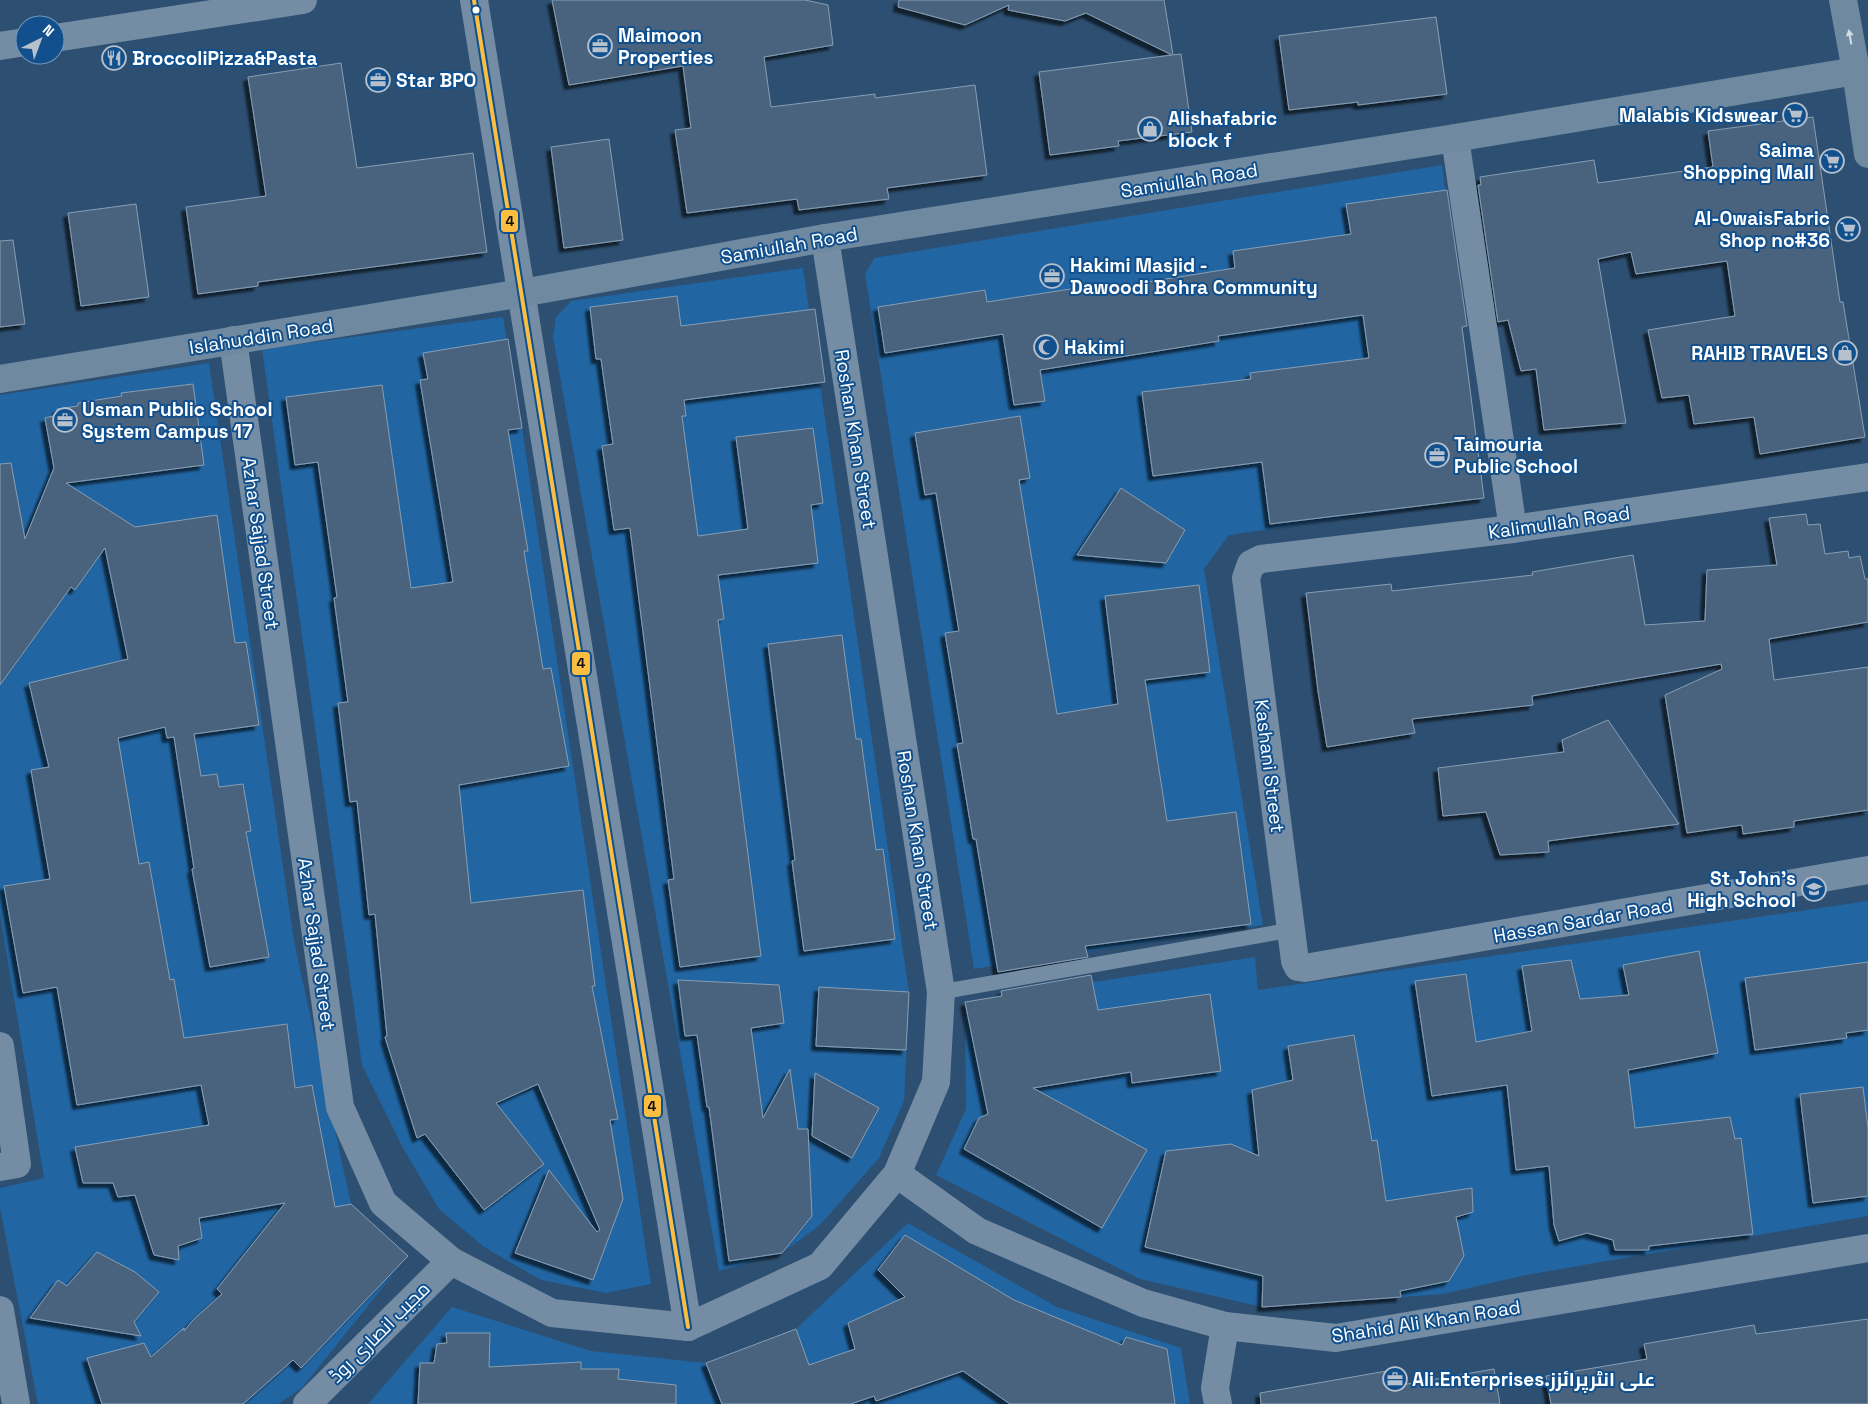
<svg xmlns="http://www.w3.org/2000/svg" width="1868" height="1404" viewBox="0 0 1868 1404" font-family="'Space Grotesk',Cairo,sans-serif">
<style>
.green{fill:#2165a2}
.building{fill:#48647f;stroke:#889eb3;filter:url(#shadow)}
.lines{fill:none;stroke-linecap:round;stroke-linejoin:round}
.lane{stroke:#748da5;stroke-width:15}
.street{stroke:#748da5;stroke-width:28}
.secondary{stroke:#6f89a1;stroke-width:28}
.bus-1-casing{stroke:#11508d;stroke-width:8}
.bus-1{stroke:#fbbe40;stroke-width:4}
.oneway{fill:#d4dce3}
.bus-dot{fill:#fff;stroke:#11508d;stroke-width:2}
.labels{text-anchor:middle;stroke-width:4;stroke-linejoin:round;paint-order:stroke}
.poi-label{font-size:19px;font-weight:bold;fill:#fff;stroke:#11508d;text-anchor:start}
.street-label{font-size:19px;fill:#fff;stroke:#11508d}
.line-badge{stroke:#11508d;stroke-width:2}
.pale-badge-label{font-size:14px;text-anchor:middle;font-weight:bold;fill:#111}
</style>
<defs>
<filter id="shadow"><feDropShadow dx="-4.5" dy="4.5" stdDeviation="1" flood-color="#0009"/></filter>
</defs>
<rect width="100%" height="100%" fill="#2d4f71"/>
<g class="green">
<path d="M1442,165L1484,498L1229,535L1204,569L1263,925L974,969L865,274L874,258Z"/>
<path d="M803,268L909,992L904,1101L879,1158L820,1225L782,1253L719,1271L553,337L556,317L571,301Z"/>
<path d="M503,317L522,428L651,1284L606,1293L541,1280L484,1247L439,1209L403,1148L362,1065L262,349Z"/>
<path d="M209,363L294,941L351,1204L408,1256L302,1388L278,1404H38L0,1208V1188L44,1178L0,914V395Z"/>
<path d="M1868,901V1216L1526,1275L1443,1294L1262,1307L1140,1279L936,1175L966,1109L965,1002L1255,957L1258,990Z"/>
<path d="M908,1223L1057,1307L1181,1348L1190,1404H368L452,1307L591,1351L706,1363L796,1329Z"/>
</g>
<g class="building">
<path d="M552,0H805L828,5L833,45L764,57L771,107L875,94V98L975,85L987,175L887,188L889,199L799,210L797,199L687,213L675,130L691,128L683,66L569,85Z"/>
<path d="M899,0H1164L1173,55L1181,54L1192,132L1118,141L1119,146L1050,155L1039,72L1172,55L1086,13L1065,21L1008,10L1009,5L965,25L898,7Z"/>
<path d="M1436,17L1447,94L1358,105V102L1289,110L1279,36Z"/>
<path d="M341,63L357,168L473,153L487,252L258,282V286L198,294L186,207L266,196L248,77Z"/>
<path d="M1813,117L1840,302H1843L1865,437L1760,454L1754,417L1694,424L1689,395L1662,398L1648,330L1735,316L1727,261L1636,274L1631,252L1598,259L1626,423L1544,430L1536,369L1521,371L1508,320L1498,322L1478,185H1481L1480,177L1594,160L1598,183L1713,167L1708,131Z"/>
<path d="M609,139L623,240L564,248L551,147Z"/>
<path d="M1447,190L1467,326L1462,327L1484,498L1270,524L1262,462L1153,476L1142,392L1251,379L1250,373L1369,358L1363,315L1218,336L1219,341L1040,370L1045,401L1014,405L1003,334L885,353L878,307L985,290L987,302L1077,288L1078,293L1235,268L1233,251L1351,234L1346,204Z"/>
<path d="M136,204L149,297L81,306L68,213Z"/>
<path d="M13,240L25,324L0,327V241Z"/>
<path d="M677,296L681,326L815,309L825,382L684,400L686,416H682L698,536L748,529L736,437L813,428L823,503L811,505L818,563L718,575L724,619L718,620L761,956L680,967L668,880L674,879L630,528L614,530L602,446L613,444L601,359H596L590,307Z"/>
<path d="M508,339L522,428L508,430L528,551H524L543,669L551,668L569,766L459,785L471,903L583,890L595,986H592L618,1119L610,1120L623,1199L593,1280L515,1253L549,1170L597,1232L600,1230L538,1084L496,1103L544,1164L484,1210L425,1134L417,1138L385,1037L387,1036L375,914L369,915L357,801L350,802L338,703L348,702L334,598L337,597L318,462L295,465L286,397L382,385L411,588L453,582L420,380L428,379L423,353Z"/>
<path d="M193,384L204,465L66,483L135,527L217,515L235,643L246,642L259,725L194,734L201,776L217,774L219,787L243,784L251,831L246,832L269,957L210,967L192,869L194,868L174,737L167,738L165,727L118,738L139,864L149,862L170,980L174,979L184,1038L287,1024L295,1088L312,1085L335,1207L351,1204L408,1256L301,1368L293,1360L243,1404H102L87,1358L144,1343L151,1357L184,1328V1331L193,1320L222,1294L217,1289L285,1203L199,1218L202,1238L178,1246L179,1260L154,1255L135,1195L118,1197L113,1183H83L75,1147L209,1125L201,1085L77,1105L57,987L23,993L4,886L50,879L31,770L49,767L29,683L128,659L105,548L75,590L71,587L0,685V464L11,463L25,539L54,468L45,418L58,415L57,409L78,406V403L122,396L121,393Z"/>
<path d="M1020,416L1030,478L1019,480L1057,714L1118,704L1105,596L1199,585L1210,672L1145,680L1167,821L1236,812L1251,924L1085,946L1088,957L998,972L976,839H973L957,744L963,743L945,633L959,631L936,493L925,495L915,433Z"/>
<path d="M1121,488L1185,530L1166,563L1077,555Z"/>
<path d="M1806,514L1808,525L1820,524L1825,554L1848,551L1849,558L1860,556L1865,579H1868V622L1769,639L1774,680L1868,667V810L1794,821V827L1743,834L1742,825L1687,833L1665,695L1722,669L1721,664L1532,696L1533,705L1412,719L1415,733L1327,747L1318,691L1306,593L1391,584L1392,591L1533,575L1532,572L1633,555L1645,625L1705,621L1707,570L1777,565L1769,518Z"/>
<path d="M842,635L856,739H861L876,850L883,849L895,939L804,951L792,861L795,860L768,644Z"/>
<path d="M1608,720L1679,824L1548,841L1549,852L1500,855L1486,812L1443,816L1438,768L1564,752L1562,740Z"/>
<path d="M1699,951L1718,1053L1628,1070L1635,1128L1730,1117L1735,1139L1741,1138L1753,1234L1649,1246V1250H1615L1613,1240L1587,1233L1559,1241L1554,1225L1549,1166L1516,1170L1507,1085L1432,1096L1415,981L1466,974L1476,1042L1532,1031L1522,966L1571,960L1580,999L1629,995L1623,965Z"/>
<path d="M1868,962V1030L1846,1033L1847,1038L1755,1050L1745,978Z"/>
<path d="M1091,975L1098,1010L1210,994L1221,1071L1132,1083L1131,1072L1033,1088L1147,1150L1102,1228L964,1149L979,1118L988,1114L965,1002L1002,996L1001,991Z"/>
<path d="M678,980L779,985L784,1023L751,1028L763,1118L790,1069L798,1129H808L812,1216L782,1253L729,1261L709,1107H707L697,1035L685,1036Z"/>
<path d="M819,987L909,992L906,1050L816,1046Z"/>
<path d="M1354,1035L1372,1141L1377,1140L1386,1201L1472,1188L1473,1212L1456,1217L1464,1256L1449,1281L1400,1291L1401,1297L1262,1307L1263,1276L1145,1247L1166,1151L1231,1144L1259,1156L1252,1090L1293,1080L1288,1046Z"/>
<path d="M815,1073L879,1108L852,1158L812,1136Z"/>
<path d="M1863,1087L1868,1128V1196L1813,1203L1800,1094Z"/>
<path d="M905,1235L1014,1300L1122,1345L1126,1337L1167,1349L1175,1404H1010L963,1371L876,1401L874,1396L851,1404H722L706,1363L796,1329L809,1365L855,1349L848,1323L905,1297L878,1270Z"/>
<path d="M97,1252L135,1272L159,1292L134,1322L141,1336L30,1318L58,1280L67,1286Z"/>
<path d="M1868,1319V1404H1551L1546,1376L1647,1359L1644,1344L1754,1325L1756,1334Z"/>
<path d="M446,1333H490L489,1367L581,1362V1369H619L618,1379L676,1385V1404H418L420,1363H434L437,1344L447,1343Z"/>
<path d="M1494,1369L1500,1404H1261L1260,1393L1387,1371L1390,1387Z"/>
</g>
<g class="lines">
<path class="lane" d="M941,992L1291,930"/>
<g class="street">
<path d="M474,0L688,1327"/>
<path d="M55,38L303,0"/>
<path d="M0,46L25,42"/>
<path d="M1455,138L1513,529"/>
<path d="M233,340L340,1107L383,1203L451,1261L552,1313L688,1327"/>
<path d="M1868,477L1513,529L1261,559L1251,564L1246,578L1295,961L1298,967L1305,968L1868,870"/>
<path d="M0,1046L17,1164L0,1167"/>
<path d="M897,1174L977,1231L1143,1303L1225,1326L1336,1338L1868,1248"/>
<path d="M0,1310L16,1404"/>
<path d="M688,1327L820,1266L897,1174L936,1082L941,992L825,238"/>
<path d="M307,1404L451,1261"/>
<path d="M1218,1404L1215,1388L1225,1326"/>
</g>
<g class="secondary">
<path d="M1843,0L1856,71L1868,154"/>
<path d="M0,379L522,293L825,238L1455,138L1856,71"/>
</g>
<g class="bus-1-casing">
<path id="bus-1" d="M474,0L688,1327"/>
</g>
<use href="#bus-1" class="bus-1"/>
</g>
<defs><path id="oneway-solid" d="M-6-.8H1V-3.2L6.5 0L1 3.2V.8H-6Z" transform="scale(1.25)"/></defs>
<use class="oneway" href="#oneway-solid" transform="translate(1850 37) rotate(-100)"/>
<defs>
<g id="office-ring" transform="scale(1.25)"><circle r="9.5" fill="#11508d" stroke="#b6c1cd" stroke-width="1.5"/><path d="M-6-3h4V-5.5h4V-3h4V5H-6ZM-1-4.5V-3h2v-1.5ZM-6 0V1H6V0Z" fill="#b6c1cd"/></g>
<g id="restaurant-ring" transform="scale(1.25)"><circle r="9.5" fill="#11508d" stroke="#b6c1cd" stroke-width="1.5"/><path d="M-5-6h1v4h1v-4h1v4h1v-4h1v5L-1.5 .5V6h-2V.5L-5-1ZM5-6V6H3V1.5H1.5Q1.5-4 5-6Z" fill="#b6c1cd"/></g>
<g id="supermarket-ring" transform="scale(1.25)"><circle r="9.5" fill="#11508d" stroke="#b6c1cd" stroke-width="1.5"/><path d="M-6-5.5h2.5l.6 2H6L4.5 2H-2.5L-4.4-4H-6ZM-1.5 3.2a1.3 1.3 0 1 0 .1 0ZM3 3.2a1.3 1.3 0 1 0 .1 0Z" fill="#b6c1cd"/></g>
<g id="shop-ring" transform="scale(1.25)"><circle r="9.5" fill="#11508d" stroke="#b6c1cd" stroke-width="1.5"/><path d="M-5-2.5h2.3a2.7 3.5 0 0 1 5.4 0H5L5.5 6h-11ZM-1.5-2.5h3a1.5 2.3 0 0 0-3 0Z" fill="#b6c1cd"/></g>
<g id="mosque-ring" transform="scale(1.25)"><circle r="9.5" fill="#11508d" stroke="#b6c1cd" stroke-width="1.5"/><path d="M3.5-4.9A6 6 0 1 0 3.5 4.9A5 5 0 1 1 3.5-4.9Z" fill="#b6c1cd"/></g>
<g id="school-ring" transform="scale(1.25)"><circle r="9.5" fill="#11508d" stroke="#b6c1cd" stroke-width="1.5"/><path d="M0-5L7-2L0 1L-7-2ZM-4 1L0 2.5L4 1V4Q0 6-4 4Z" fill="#b6c1cd"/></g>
</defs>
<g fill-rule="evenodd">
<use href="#office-ring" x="600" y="46"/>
<use href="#restaurant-ring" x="114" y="58"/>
<use href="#office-ring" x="378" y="80"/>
<use href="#supermarket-ring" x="1795" y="115"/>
<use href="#shop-ring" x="1150" y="129"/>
<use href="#supermarket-ring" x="1832" y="161"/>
<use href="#supermarket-ring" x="1848" y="229"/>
<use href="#office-ring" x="1052" y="276"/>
<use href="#mosque-ring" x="1046" y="347"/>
<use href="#shop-ring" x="1845" y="353"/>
<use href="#office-ring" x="65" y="420"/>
<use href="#office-ring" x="1437" y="455"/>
<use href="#school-ring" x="1814" y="889"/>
<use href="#office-ring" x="1395" y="1379"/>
</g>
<circle class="bus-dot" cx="476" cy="10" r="4.5"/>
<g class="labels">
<g class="poi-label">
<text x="618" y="42">Maimoon<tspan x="618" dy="22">Properties</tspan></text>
<text x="132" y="65">BroccoliPizza&amp;Pasta</text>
<text x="396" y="87">Star BPO</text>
<text x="1778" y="122" text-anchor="end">Malabis Kidswear</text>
<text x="1168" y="125">Alishafabric<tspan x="1168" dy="22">block f</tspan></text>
<text x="1814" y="157" text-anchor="end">Saima<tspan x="1814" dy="22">Shopping Mall</tspan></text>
<text x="1830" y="225" text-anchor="end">Al-OwaisFabric<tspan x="1830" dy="22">Shop no#36</tspan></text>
<text x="1070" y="272">Hakimi Masjid -<tspan x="1070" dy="22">Dawoodi Bohra Community</tspan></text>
<text x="1064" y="354">Hakimi</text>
<text x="1828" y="360" text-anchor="end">RAHIB TRAVELS</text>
<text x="82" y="416">Usman Public School<tspan x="82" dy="22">System Campus 17</tspan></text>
<text x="1454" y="451">Taimouria<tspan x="1454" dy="22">Public School</tspan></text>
<text x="1796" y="885" text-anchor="end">St John's<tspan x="1796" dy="22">High School</tspan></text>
<text x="1412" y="1386">Ali.Enterprises.علی انٹرپرائزز</text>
</g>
<g class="street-label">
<text transform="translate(1189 180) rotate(-9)" y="7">Samiullah Road</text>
<text transform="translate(789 245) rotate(-10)" y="7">Samiullah Road</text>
<text transform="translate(261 336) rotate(-9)" y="7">Islahuddin Road</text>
<text transform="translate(856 439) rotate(81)" y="7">Roshan Khan Street</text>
<text transform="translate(1559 522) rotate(-8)" y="7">Kalimullah Road</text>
<text transform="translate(261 543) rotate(82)" y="7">Azhar Sajjad Street</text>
<text transform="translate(1270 766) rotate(83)" y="7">Kashani Street</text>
<text transform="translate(918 840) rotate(81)" y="7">Roshan Khan Street</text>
<text transform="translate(1583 920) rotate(-10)" y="7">Hassan Sardar Road</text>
<text transform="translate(317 944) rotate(82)" y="7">Azhar Sajjad Street</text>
<text transform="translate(1426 1321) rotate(-9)" y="7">Shahid Ali Khan Road</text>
<text transform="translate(379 1332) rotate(-45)" y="7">مجیب انصاری روڈ</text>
</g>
</g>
<g class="line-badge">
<rect x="500" y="209" width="19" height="24" rx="5" fill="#fbbe40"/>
<rect x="571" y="651" width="20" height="25" rx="5" fill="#fbbe40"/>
<rect x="643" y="1094" width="19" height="24" rx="5" fill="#fbbe40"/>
</g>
<g class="pale-badge-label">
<text x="510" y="226">4</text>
<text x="581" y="668">4</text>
<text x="652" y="1111">4</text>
</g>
<g transform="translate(40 40) rotate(42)"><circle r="24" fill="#11508d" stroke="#7096bb"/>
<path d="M0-4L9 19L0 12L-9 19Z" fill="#b6c1cd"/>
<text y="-8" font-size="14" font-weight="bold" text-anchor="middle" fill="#ffffff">N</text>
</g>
</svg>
